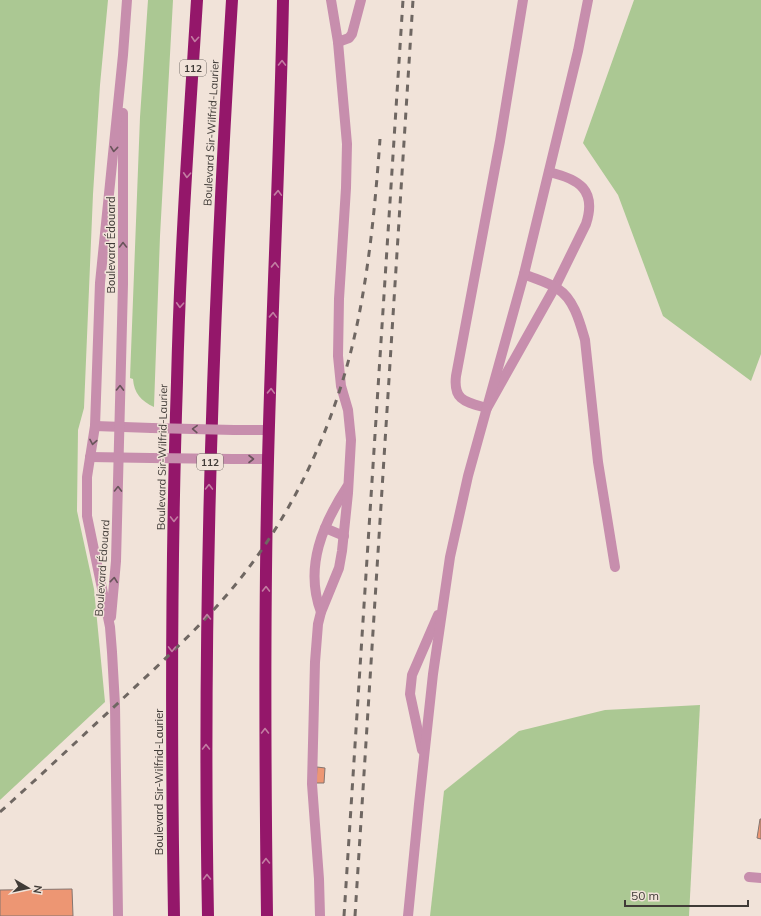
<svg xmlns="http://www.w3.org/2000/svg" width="761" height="916" viewBox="0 0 761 916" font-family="Mulish,sans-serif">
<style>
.green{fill:#abc893}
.building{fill:#ed9673;stroke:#847570}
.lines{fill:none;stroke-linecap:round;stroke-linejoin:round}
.minor{stroke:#c78ead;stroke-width:10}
.highway{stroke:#94176a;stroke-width:12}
.rail{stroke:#6f6762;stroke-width:3;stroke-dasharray:7 7;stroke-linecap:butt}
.minor-bridge{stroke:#c78ead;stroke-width:10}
.oneway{stroke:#c27da2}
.oneway2{stroke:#68545a}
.labels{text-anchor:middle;stroke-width:3;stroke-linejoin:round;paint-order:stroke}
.shield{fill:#f1e3d9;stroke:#756d68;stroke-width:1}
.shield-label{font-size:10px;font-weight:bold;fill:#403b37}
.street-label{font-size:11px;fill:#403b37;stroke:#f1e3d9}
</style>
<rect width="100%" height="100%" fill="#f1e3d9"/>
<g class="green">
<path d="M0,0H108L100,85L93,194L84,408L78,430L77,511L94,589L105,702L0,800Z"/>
<path d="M148,0H173L160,236L154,407C141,401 134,393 133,379L130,378L140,117Z"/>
<path d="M634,0H761V354L751,381L663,316L618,195L583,143Z"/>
<path d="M700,705L689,916H430L444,791L519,731L605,710Z"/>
</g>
<g class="building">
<path d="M317,767L325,768L324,783H316Z"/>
<path d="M760,819H761V839L757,838Z"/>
<path d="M72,889L73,916H0V890Z"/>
</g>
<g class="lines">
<g class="minor">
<path d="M523,0L500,141L456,376C453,401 466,402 487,408L555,287L586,224C597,190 579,179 549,172"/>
<path d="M338,42L349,38L352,34L361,0"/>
<path d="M524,274C535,279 548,282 558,289C574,299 580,323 585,340L598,462L615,567"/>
<path d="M95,426L152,428"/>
<path d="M234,430H269"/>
<path d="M90,457L151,458"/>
<path d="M233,459H268"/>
<path d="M325,528L344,536"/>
<path d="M321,612C304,567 323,524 347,487"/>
<path d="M111,617L116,561L123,284V113"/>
<path d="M422,750L410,694L412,675L438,615"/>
<path d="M749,877L761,878"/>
<path d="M118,916L115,705L112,652L110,627L87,516V477L95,426L100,283L123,55L127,0"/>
<path d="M320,916L319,879L312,784L315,662L318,624L321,612L339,568L342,551L348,493L351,440L348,410L341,386L338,356L339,299L346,188L347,144L338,42L331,0"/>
<path d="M408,916L419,804L433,674L450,557L468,476L524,274L578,51L588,0"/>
</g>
<g class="highway">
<path d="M174,916C171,738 171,560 177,382C180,254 189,127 197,0"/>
<path d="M208,916C202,610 213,305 232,0"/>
<path d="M267,916C265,764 264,612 268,460C272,307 280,153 283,0"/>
</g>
<g class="rail">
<path d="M0,812C39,777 77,741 116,705C153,670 191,636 225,597C286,527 328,441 351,351C368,283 375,209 380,139"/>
<path d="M344,916L403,0"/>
<path d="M355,916L413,0"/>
</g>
<g class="minor-bridge">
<path d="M152,428L234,430"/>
<path d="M151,458L233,459"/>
</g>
</g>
<defs><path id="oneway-chevron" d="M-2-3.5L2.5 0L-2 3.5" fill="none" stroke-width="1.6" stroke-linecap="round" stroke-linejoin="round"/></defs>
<g class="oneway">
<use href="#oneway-chevron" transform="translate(195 39) rotate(94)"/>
<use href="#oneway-chevron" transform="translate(282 63) rotate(-89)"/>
<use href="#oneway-chevron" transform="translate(187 175) rotate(93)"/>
<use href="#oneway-chevron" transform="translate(278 193) rotate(-88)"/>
<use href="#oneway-chevron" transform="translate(275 265) rotate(-88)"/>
<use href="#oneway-chevron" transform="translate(180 305) rotate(93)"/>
<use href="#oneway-chevron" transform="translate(273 315) rotate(-88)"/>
<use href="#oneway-chevron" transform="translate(271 391) rotate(-88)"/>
<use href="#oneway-chevron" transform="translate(209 487) rotate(-89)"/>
<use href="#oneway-chevron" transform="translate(174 519) rotate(91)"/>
<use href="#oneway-chevron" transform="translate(266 589) rotate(-89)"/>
<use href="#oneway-chevron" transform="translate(207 617) rotate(-90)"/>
<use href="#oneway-chevron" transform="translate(172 649) rotate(91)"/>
<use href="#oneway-chevron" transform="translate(265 731) rotate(-90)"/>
<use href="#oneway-chevron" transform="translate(206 747) rotate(-90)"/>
<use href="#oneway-chevron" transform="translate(266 861) rotate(-91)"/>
<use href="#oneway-chevron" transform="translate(207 877) rotate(-91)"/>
</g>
<g class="oneway2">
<use href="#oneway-chevron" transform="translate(114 149) rotate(96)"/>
<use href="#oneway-chevron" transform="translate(123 245) rotate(-90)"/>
<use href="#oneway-chevron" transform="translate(120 388) rotate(-89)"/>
<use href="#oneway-chevron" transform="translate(195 429) rotate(-178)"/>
<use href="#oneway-chevron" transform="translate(93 442) rotate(100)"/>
<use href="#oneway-chevron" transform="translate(251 459)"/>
<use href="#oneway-chevron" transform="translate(118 489) rotate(-89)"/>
<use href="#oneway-chevron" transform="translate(114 580) rotate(-84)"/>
</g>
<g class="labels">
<g class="shield">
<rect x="180" y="60" width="26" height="16" rx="3"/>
<rect x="197" y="454" width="26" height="16" rx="3"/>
</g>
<g class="shield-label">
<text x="193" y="72">112</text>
<text x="210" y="466">112</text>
</g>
<g class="street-label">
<text transform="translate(211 133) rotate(-87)" y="4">Boulevard Sir-Wilfrid-Laurier</text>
<text transform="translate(111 245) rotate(-90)" y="4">Boulevard Édouard</text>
<text transform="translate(162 457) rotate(-89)" y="4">Boulevard Sir-Wilfrid-Laurier</text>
<text transform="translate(102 568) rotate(-86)" y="4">Boulevard Édouard</text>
<text transform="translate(159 782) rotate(-90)" y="4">Boulevard Sir-Wilfrid-Laurier</text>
</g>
</g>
<g transform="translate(28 888) rotate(99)" stroke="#f1e3d9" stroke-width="3" paint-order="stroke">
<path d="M0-3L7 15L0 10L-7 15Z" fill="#403b37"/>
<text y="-6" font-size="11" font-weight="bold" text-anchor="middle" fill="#403b37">N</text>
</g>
<path d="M625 900v6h123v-6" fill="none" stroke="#403b37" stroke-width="2"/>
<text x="631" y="900" font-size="12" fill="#403b37" stroke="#f1e3d9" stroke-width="3" paint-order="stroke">50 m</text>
</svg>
